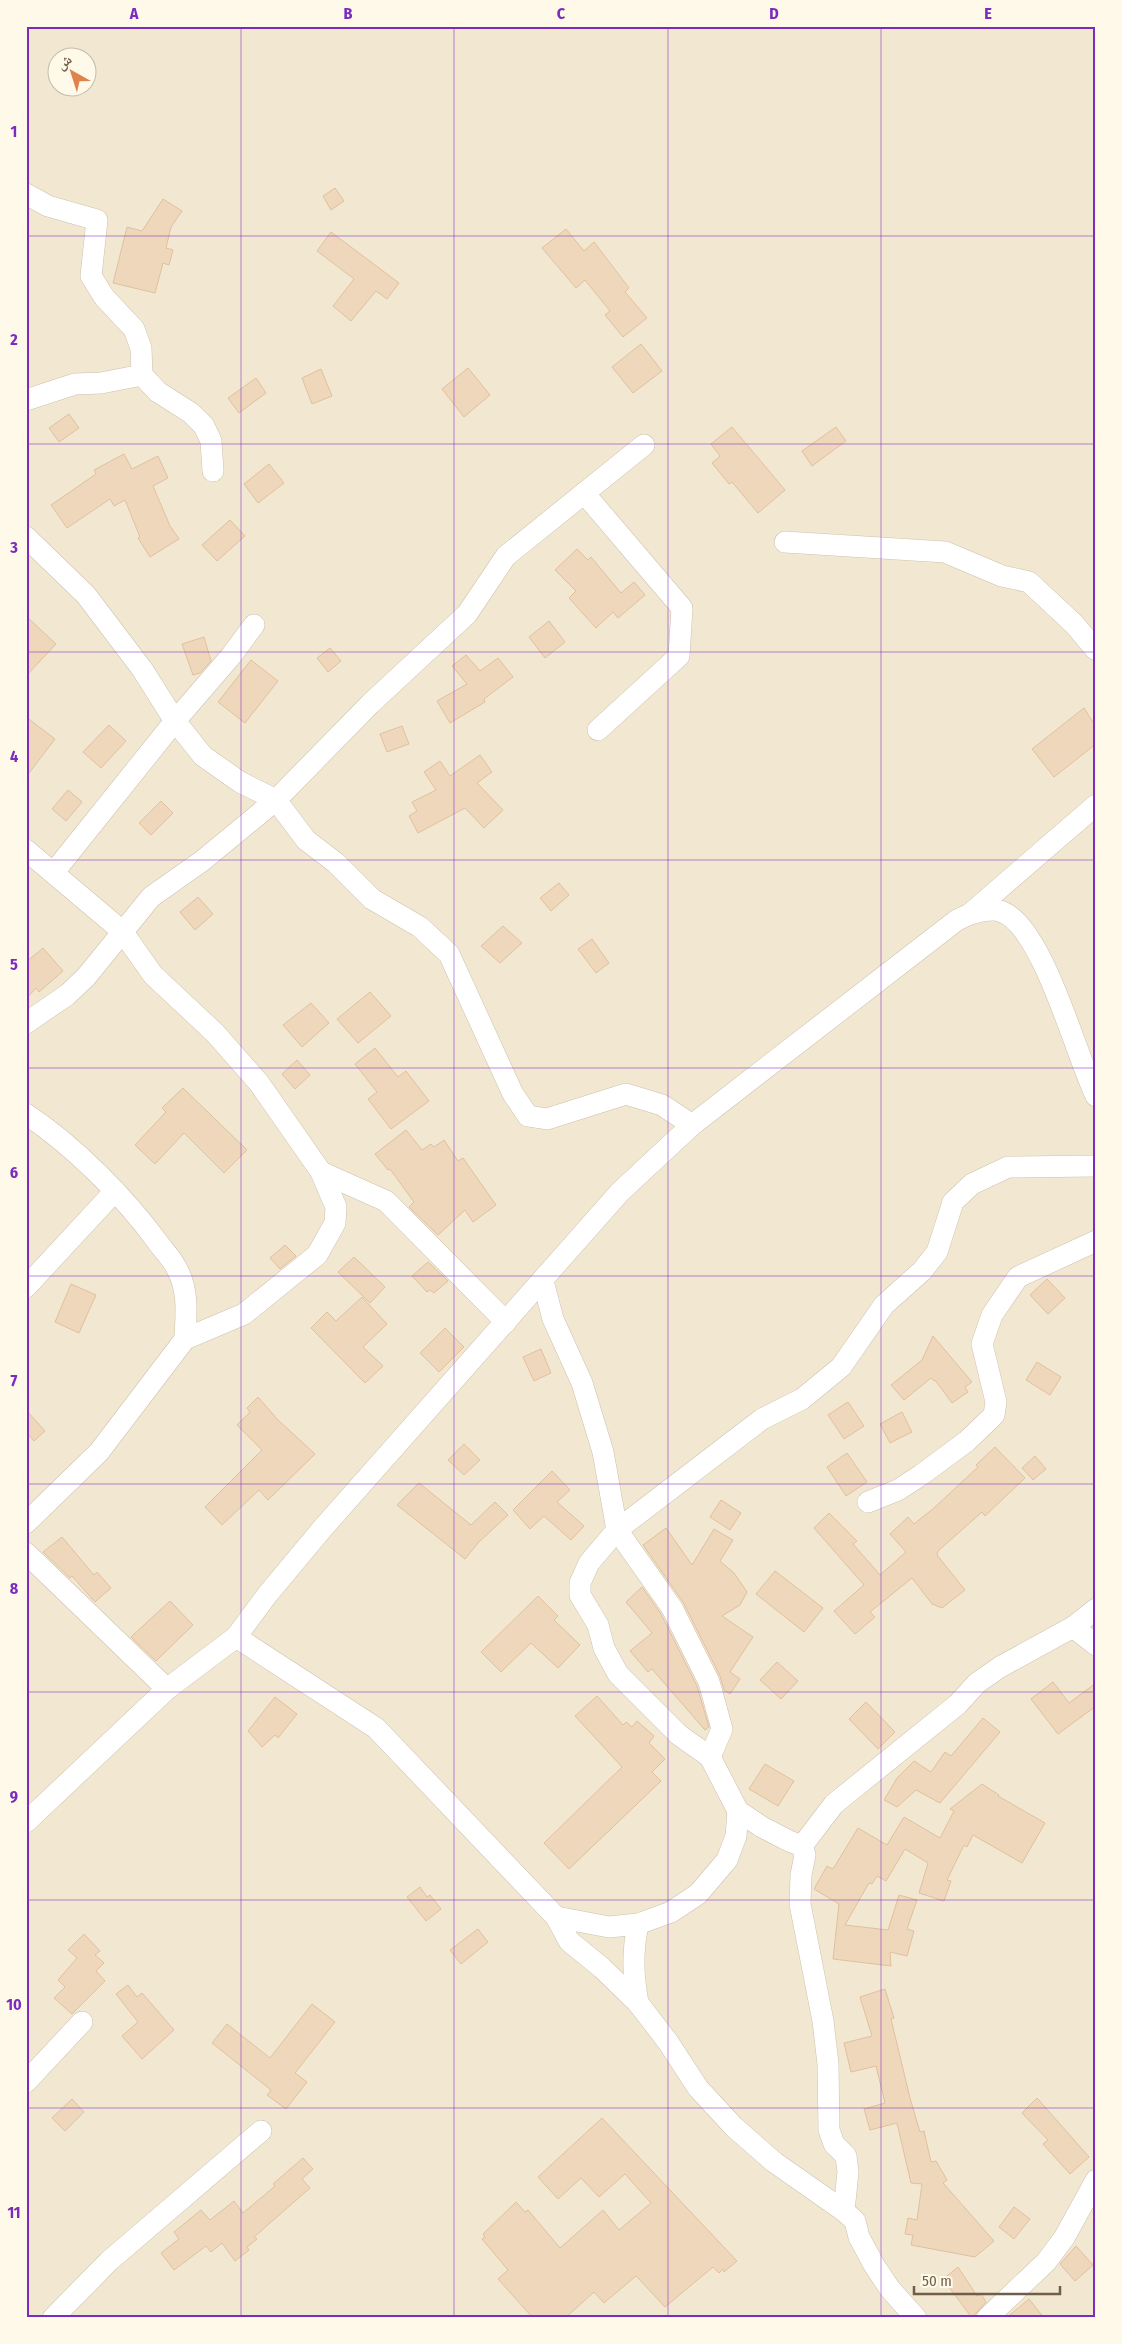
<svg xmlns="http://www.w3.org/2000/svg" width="1122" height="2344" viewBox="0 0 1122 2344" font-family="'Fira Sans Condensed','Noto Naskh Arabic',sans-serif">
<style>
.residential{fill:#f2e8d2;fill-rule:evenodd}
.building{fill:#efd7bc;stroke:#e0c09d}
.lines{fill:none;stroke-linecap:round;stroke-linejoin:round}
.minor-casing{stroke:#cec0ad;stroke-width:22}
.minor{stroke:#fff;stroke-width:21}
.grid{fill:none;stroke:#7b2cbf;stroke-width:1;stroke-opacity:0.55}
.neatline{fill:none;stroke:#7b2cbf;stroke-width:2}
.grid-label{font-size:16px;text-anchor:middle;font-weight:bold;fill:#7b2cbf}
</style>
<rect width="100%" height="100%" fill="#fbf5e3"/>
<path class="residential" d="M26,26H1096V2318H26ZM58,58H88V88H58Z"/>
<g class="building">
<path d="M335,188L344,201L331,210L323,196Z"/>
<path d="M163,199L182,211L171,227L166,248L173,250L169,265L163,263L155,293L113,283L127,227L142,231Z"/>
<path d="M566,229L584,251L594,242L629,288L625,292L647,318L623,337L605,315L610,311L585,280L576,288L542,248Z"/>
<path d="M331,232L399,283L387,299L376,291L351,321L333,306L354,279L317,251Z"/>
<path d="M641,344L662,371L633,393L612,367Z"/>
<path d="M468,368L490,395L464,417L442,389Z"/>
<path d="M321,369L332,396L312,404L302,378Z"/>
<path d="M256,378L266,393L239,413L228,398Z"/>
<path d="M69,414L79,428L59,442L49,428Z"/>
<path d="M732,427L785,490L758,513L732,482L729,484L712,463L720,456L711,444Z"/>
<path d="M836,427L846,441L812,466L802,451Z"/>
<path d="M124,454L132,469L158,456L168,478L153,486L170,526L179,539L150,557L138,538L140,537L125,500L114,506L110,499L67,528L51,505L96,474L94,470Z"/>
<path d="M269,464L284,483L258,503L244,484Z"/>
<path d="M230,520L245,536L217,561L202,545Z"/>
<path d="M577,549L588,560L591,557L621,593L634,582L645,595L618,618L613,612L596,628L569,598L576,591L555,570Z"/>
<path d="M26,616L56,644L26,676Z"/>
<path d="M549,621L565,642L545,658L529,637Z"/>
<path d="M204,637L211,661L200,673L193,675L182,644Z"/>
<path d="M330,648L341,661L328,672L317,658Z"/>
<path d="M466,655L480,671L498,658L513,677L484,699L485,702L450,723L437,701L467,684L452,666Z"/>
<path d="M251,660L278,681L245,723L218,702Z"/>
<path d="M1084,708L1096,727V744L1054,777L1032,749Z"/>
<path d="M26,717L55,739L26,777Z"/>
<path d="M109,725L126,741L101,768L83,752Z"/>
<path d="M402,726L409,744L387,752L380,734Z"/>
<path d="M480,755L492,772L477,783L503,810L484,828L465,808L418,833L409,816L417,811L412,802L436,790L424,772L440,761L450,776Z"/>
<path d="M68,790L82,802L66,821L52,809Z"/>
<path d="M161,801L173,813L151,835L139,823Z"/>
<path d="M559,883L569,895L551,911L540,898Z"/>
<path d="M198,897L213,914L195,930L180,912Z"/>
<path d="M503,926L522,943L500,963L481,946Z"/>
<path d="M592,939L609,963L596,973L578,949Z"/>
<path d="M43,948L63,971L39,992L36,988L26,999V962Z"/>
<path d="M370,992L391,1016L358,1043L337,1019Z"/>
<path d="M311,1003L329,1023L302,1047L283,1025Z"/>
<path d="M375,1048L398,1077L406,1071L429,1101L391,1129L368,1099L377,1092L355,1064Z"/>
<path d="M297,1060L310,1075L295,1089L282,1074Z"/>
<path d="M183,1088L247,1150L224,1173L184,1133L155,1164L135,1145L166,1112L162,1108Z"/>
<path d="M406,1130L422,1150L431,1144L434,1147L444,1140L458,1161L463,1158L496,1205L473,1222L465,1210L438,1235L409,1207L414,1202L390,1169L388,1170L375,1154Z"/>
<path d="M285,1245L296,1256L280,1269L270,1258Z"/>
<path d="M354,1257L385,1287L370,1303L338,1272Z"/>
<path d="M428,1262L448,1281L434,1293L430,1290L427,1292L412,1276Z"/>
<path d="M1047,1279L1065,1298L1048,1314L1030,1295Z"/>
<path d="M71,1284L96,1295L79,1333L55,1322Z"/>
<path d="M362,1297L387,1324L363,1347L383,1366L365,1383L311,1328L327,1312L336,1321Z"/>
<path d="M445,1328L464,1347L439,1372L420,1353Z"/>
<path d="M933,1336L972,1382L965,1387L968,1392L952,1403L935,1380L934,1381L931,1378L904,1400L891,1385L922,1360Z"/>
<path d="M541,1349L551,1373L534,1381L523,1357Z"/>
<path d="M1037,1362L1061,1377L1050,1395L1026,1380Z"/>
<path d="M258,1397L278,1420L315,1454L268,1500L259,1490L222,1525L205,1507L262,1450L237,1425L250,1412L247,1408Z"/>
<path d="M848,1402L864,1426L844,1439L828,1415Z"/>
<path d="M26,1410L45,1431L34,1441L26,1432Z"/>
<path d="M902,1412L912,1432L890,1443L880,1424Z"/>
<path d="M464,1444L480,1460L464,1475L448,1460Z"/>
<path d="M995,1447L1025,1478L985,1516L982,1512L938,1551L937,1555L965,1590L942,1608L932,1604L912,1578L870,1612L875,1617L855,1634L834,1611L864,1585L814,1528L829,1513L857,1541L853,1544L880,1575L906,1552L890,1534L908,1517L914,1524L934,1508L978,1467L976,1465Z"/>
<path d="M847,1453L867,1482L846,1496L827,1467Z"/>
<path d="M1035,1456L1046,1469L1033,1480L1022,1468Z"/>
<path d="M552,1471L570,1490L557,1502L584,1526L571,1540L544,1516L530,1529L513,1510Z"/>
<path d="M419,1483L471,1525L495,1502L508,1515L478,1543L465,1559L397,1505Z"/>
<path d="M721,1500L741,1513L730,1530L710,1517Z"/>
<path d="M666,1528L692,1565L714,1529L733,1540L720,1561L734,1573L747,1592L740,1605L722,1616L753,1637L730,1672L740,1679L730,1694L724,1690L720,1676L683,1602L643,1545Z"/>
<path d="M62,1537L94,1575L97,1572L111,1588L95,1602L72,1576L70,1578L43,1552Z"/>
<path d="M775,1571L823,1608L804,1632L756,1594Z"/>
<path d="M642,1587L661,1614L697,1686L709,1727L705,1730L652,1669L648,1672L630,1651L652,1633L626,1602Z"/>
<path d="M538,1596L558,1616L554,1620L580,1645L558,1668L531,1643L501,1672L481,1652Z"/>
<path d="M170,1601L193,1625L156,1661L131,1637Z"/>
<path d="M777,1662L798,1681L781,1699L760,1680Z"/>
<path d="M1053,1682L1069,1703L1096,1683V1706L1058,1734L1031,1699Z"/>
<path d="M597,1696L623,1725L626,1722L632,1727L637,1721L654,1736L649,1743L665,1759L652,1772L661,1781L569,1869L544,1843L622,1767L575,1716Z"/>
<path d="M275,1697L297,1714L278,1738L275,1735L262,1747L248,1731Z"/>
<path d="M866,1702L895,1732L878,1749L849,1719Z"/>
<path d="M983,1718L1000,1732L940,1803L916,1790L897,1807L884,1800L897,1778L914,1761L931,1772L945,1752L951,1756Z"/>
<path d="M765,1764L794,1781L778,1806L749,1789Z"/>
<path d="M982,1784L999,1795L998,1796L1045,1823L1022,1863L973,1835L967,1847L964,1845L947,1880L951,1881L944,1901L919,1893L928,1863L905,1849L886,1881L877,1876L872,1884L869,1883L845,1925L888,1930L899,1895L917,1900L907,1929L914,1931L907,1956L890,1952L891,1966L833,1959L839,1904L814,1889L827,1866L833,1869L858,1828L887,1845L904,1817L940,1838L954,1811L950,1809Z"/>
<path d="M420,1887L427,1897L430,1895L441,1909L426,1921L407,1897Z"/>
<path d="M478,1929L488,1942L461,1964L450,1950Z"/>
<path d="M84,1934L100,1951L95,1955L104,1963L96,1971L105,1981L72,2014L54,1998L65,1987L58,1980L77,1958L68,1950Z"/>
<path d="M128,1985L137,1997L142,1993L174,2030L142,2059L122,2036L138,2022L116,1994Z"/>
<path d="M885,1989L894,2018L891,2019L910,2098L920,2132L924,2131L931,2162L936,2161L947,2180L943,2183L994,2241L975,2257L911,2245L913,2235L905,2234L908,2218L917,2220L922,2184L911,2183L897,2123L870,2130L864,2109L885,2103L876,2066L851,2072L844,2043L872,2036L860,1997Z"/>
<path d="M312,2004L335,2022L295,2073L307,2082L286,2109L267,2095L271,2090L212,2043L227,2024L270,2058Z"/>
<path d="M1037,2098L1089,2157L1070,2174L1043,2144L1048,2140L1022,2113Z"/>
<path d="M72,2099L84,2112L65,2131L52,2118Z"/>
<path d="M602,2118L737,2261L724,2272L723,2269L719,2273L713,2267L665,2307L636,2276L604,2303L594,2292L565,2318H533L498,2279L508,2270L482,2239L485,2237L483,2234L516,2202L525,2212L528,2210L560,2248L603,2210L619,2230L651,2203L625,2174L599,2197L581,2178L558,2199L538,2177Z"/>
<path d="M303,2158L313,2169L302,2179L310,2188L254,2237L257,2239L247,2247L249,2250L235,2261L222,2243L211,2252L206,2246L174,2270L161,2253L179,2239L174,2232L201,2210L210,2220L234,2201L243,2213L275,2186L273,2184Z"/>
<path d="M1014,2207L1030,2219L1014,2239L999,2227Z"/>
<path d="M1076,2246L1093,2265L1075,2281L1060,2264Z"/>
<path d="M958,2267L977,2296L981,2294L986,2302L972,2318L943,2279Z"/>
<path d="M1029,2299L1044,2318H1006Z"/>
</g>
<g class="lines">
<g class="minor-casing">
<g id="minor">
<path d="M26,194L48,206L97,220L91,276L104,297L134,329L141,348L142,375L158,392L191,413L204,426L211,441L213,471"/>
<path d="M26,400L75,384L101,383L142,375"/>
<path d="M584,493L682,608L679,656L598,730"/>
<path d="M26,537L86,595L142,669L175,721L203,756L240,782L276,800L306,840L336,863L372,899L420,927L449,954L513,1094L528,1116L547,1119L626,1094L662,1105L692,1125"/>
<path d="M785,542L945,552L1002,576L1029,582L1074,624L1096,650"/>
<path d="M26,850L122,931L153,975L215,1033L259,1083L321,1172L336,1207L335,1223L317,1255L244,1314L185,1339L99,1452L26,1523"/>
<path d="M54,872L175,721L231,656L254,625"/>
<path d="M970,914C979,912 990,908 1000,911C1042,923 1076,1056 1096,1096"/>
<path d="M26,1023L67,995L86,977L151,897L202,861L276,800L370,704L467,614L506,556L644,445"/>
<path d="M26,1114C74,1146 125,1197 159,1244C165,1252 173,1260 177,1269C189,1291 186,1315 185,1339"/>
<path d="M321,1172L386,1201L506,1322"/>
<path d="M543,1281L553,1319L582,1383L603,1452L617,1530L672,1608L709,1682L722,1729L710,1757"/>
<path d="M26,1287L115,1191"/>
<path d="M868,1502L898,1490L921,1475L967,1441L994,1415L996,1402L982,1344L992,1315L1018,1277L1096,1241"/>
<path d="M26,1553L167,1689"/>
<path d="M1073,1627L1096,1645"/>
<path d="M236,1637L267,1595L322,1529L620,1192L692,1125L957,920L970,914L1096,805"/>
<path d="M26,1822L167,1689L236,1637L376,1728L556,1917L569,1941L602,1968L638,2003L668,2042L698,2088L734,2127L774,2162L844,2211L855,2221L859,2237L874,2265L890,2289L916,2318"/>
<path d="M802,1846L789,1841L762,1827L738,1811L710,1757L679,1735L618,1674L604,1648L598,1625L580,1595V1583L589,1563L617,1530L762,1419L802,1399L841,1367L884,1305L922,1271L937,1252L953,1202L972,1184L1008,1167L1096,1166"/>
<path d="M802,1846L834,1804L958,1704L977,1683L1000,1667L1073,1627L1096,1609"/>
<path d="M802,1846L805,1855L801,1875L800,1904L823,2021L828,2064L829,2130L834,2144L846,2156L848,2172L844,2211"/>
<path d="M556,1917L609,1927L638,1924L671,1912L698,1894L727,1860L736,1836L738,1811"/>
<path d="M638,2003C633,1974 632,1954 638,1924"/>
<path d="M26,2082L82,2022"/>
<path d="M53,2318L109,2261L261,2131"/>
<path d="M987,2318L1046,2262L1064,2238L1096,2180"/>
</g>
</g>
<use href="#minor" class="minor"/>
</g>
<path class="grid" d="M241,26V2318M454,26V2318M668,26V2318M881,26V2318M26,236H1096M26,444H1096M26,652H1096M26,860H1096M26,1068H1096M26,1276H1096M26,1484H1096M26,1692H1096M26,1900H1096M26,2108H1096"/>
<rect width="1122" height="2344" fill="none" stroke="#fef9e9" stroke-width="55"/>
<g transform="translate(72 72) rotate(321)"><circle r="24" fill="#fef9e9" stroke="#c6bba9"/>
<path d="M0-4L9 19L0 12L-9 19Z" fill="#df824e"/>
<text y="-8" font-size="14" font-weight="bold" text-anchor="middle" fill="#715e4a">ش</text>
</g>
<path d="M914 2286v8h146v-8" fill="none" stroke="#715e4a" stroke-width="2.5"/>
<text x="922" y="2286" font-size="15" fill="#715e4a" stroke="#fef9e9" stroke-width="4" paint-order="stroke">50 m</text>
<rect x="28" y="28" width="1066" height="2288" class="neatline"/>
<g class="grid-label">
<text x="134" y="19">A</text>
<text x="348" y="19">B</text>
<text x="561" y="19">C</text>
<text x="774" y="19">D</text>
<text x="988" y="19">E</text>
<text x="14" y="137">1</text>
<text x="14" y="345">2</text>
<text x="14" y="553">3</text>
<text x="14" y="762">4</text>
<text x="14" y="970">5</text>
<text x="14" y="1178">6</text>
<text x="14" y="1386">7</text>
<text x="14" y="1594">8</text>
<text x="14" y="1802">9</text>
<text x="14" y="2010">10</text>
<text x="14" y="2218">11</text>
</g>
</svg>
